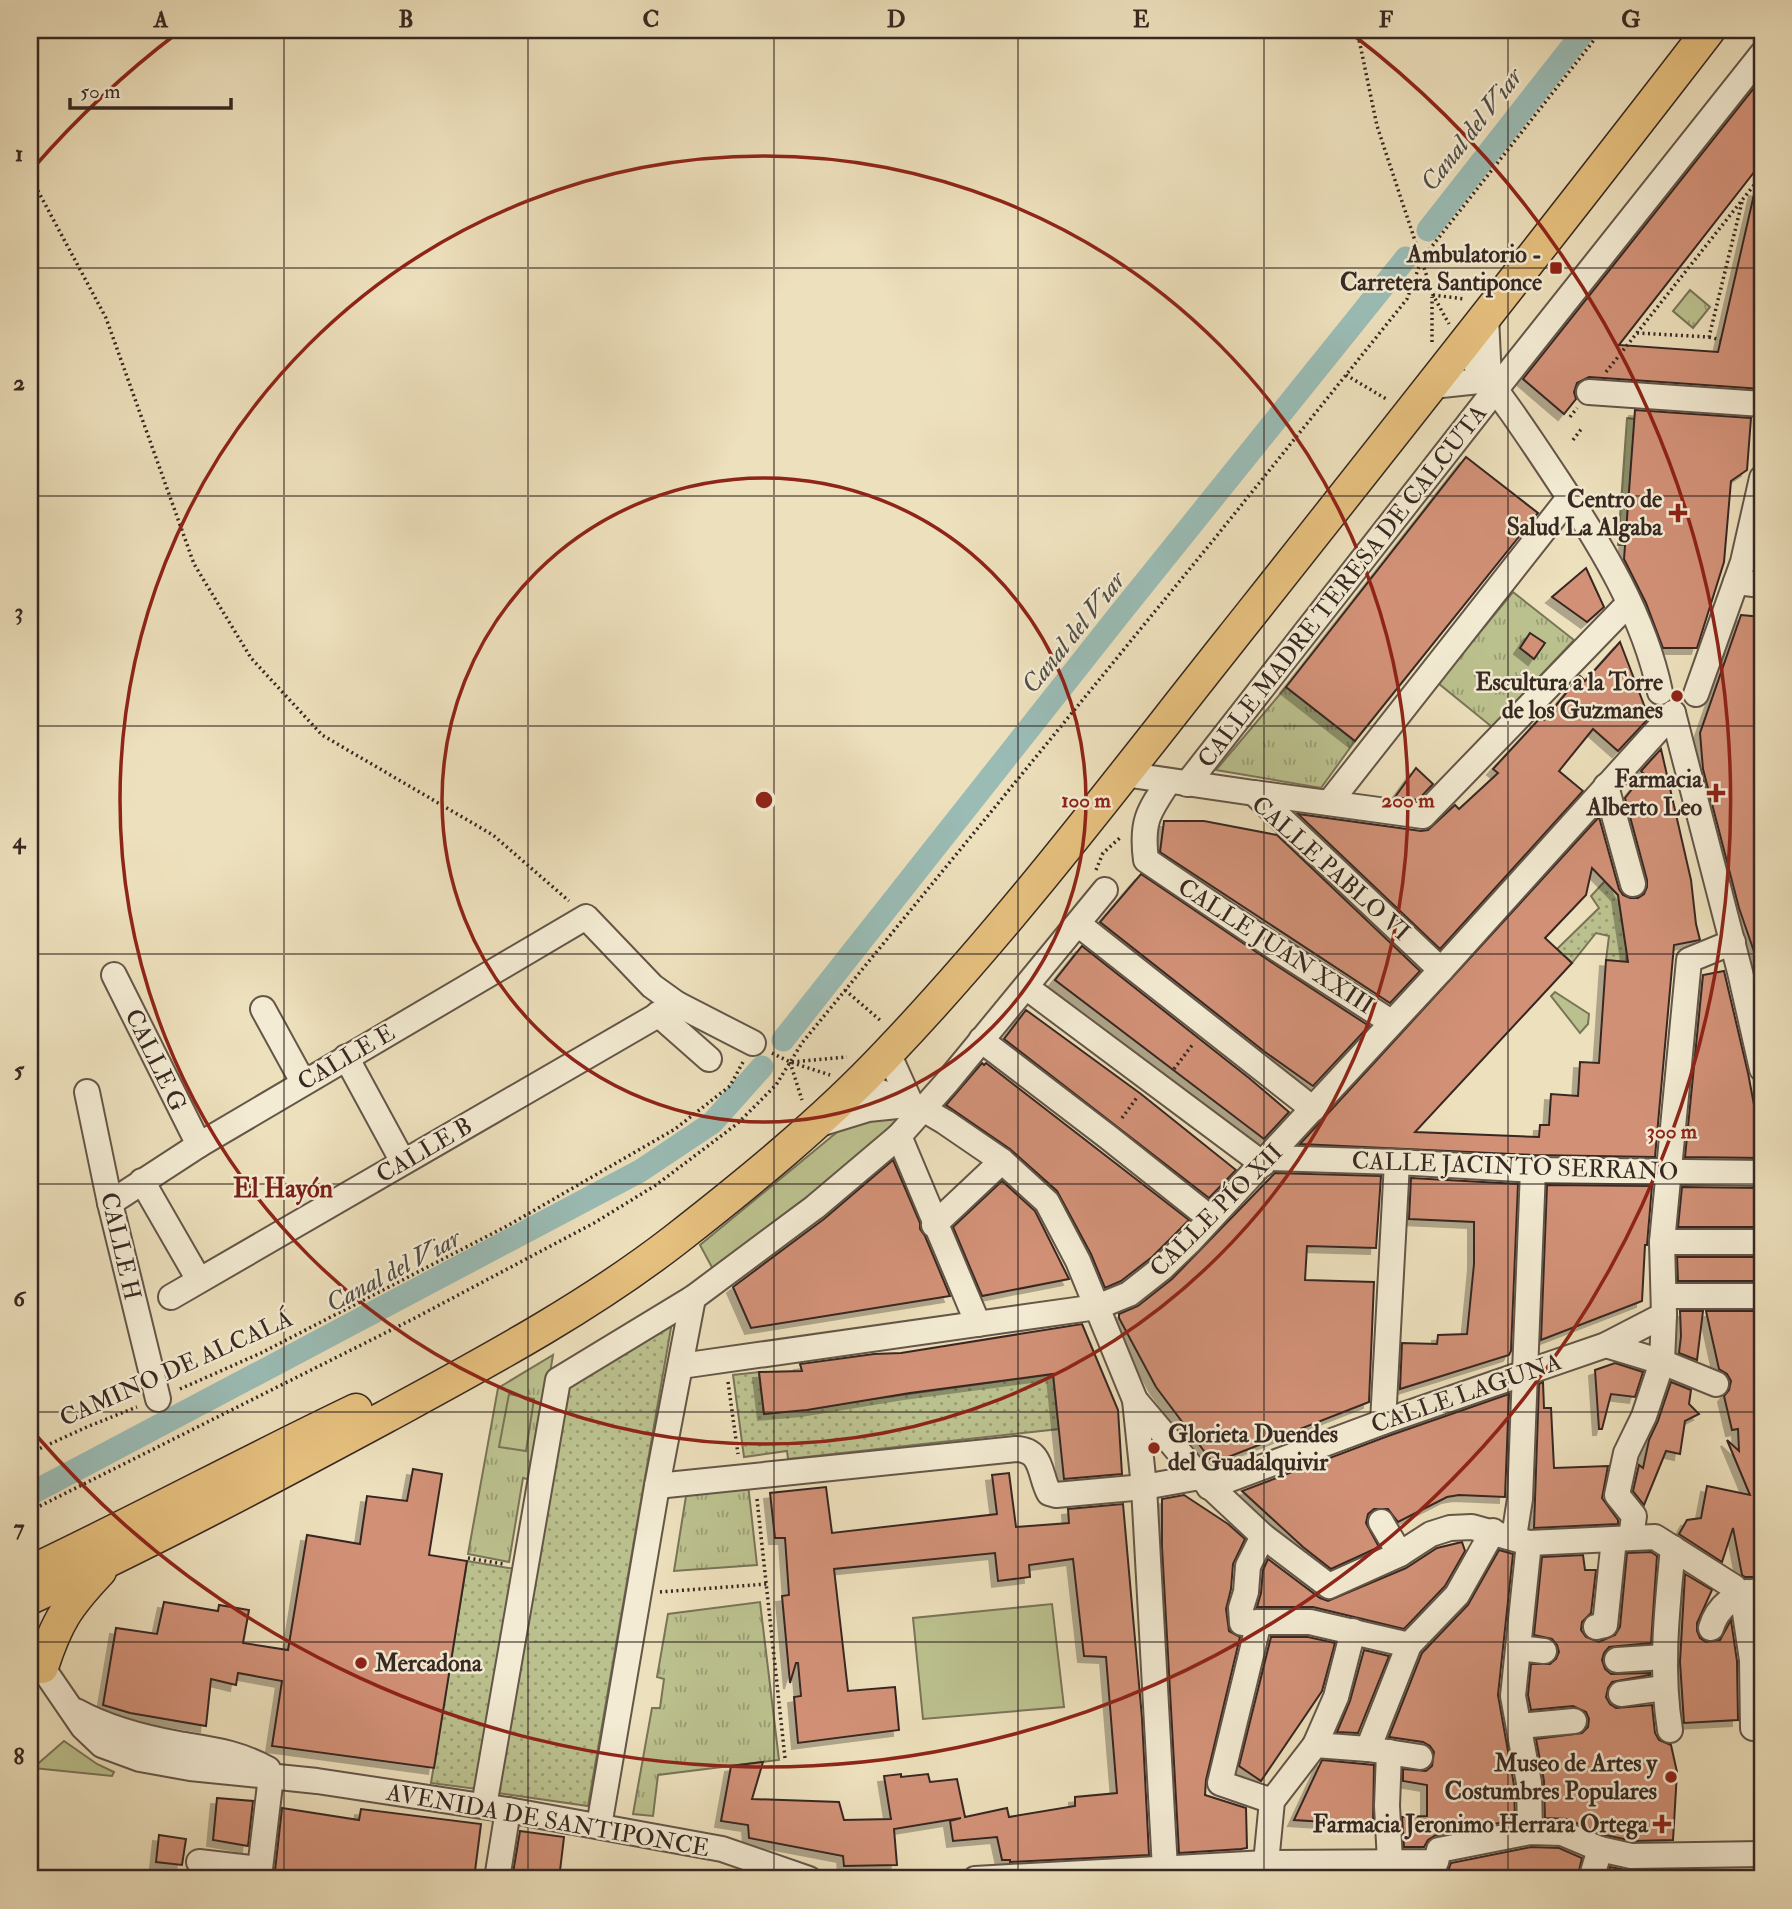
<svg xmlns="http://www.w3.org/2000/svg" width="1792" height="1909" viewBox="0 0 1792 1909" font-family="'IM FELL Double Pica',serif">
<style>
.grass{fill:url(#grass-dots);stroke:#797458;stroke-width:2}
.park{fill:url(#park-tufts);stroke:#797458;stroke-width:2}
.garden{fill:#bbc18e;stroke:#797458;stroke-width:2}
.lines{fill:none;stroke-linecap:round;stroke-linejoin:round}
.canal{stroke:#9abcb5;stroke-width:23}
.building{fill:#d29177;stroke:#372822;stroke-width:2;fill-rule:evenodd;filter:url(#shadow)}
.minor-casing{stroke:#645648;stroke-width:28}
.major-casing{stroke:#372822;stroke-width:35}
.path{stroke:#372822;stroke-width:3.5;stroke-dasharray:2 3.5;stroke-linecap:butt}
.minor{stroke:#f3ebd3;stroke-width:24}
.major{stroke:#e6c07e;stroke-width:32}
.grid{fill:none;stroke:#372822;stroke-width:2;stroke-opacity:0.55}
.ring{fill:none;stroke:#8f2418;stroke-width:3.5}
.poi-dot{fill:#8f2418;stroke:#f3ebd3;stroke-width:2.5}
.labels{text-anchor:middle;stroke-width:5;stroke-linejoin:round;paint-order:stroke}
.poi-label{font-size:24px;font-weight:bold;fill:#372822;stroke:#f3ebd3;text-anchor:end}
.street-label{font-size:24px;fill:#372822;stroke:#f3ebd3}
.water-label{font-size:26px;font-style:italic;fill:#504d47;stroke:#f3ebd3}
.neighbourhood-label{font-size:26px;font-weight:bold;fill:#7a1f14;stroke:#f3ebd3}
.centre{fill:#8f2418;stroke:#f3ebd3;stroke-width:3.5}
.ring-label{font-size:21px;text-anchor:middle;font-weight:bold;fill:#8f2418;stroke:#f3ebd3;stroke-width:5;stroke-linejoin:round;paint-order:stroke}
.neatline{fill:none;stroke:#372822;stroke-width:2.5}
.grid-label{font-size:23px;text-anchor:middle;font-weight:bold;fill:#372822}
</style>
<defs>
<pattern id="grass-dots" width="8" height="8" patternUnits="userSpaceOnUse" patternTransform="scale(1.75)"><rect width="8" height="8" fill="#bbc18e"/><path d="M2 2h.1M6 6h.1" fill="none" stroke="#999d74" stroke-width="1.8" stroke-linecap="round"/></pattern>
<pattern id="park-tufts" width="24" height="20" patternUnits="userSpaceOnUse" patternTransform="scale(1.75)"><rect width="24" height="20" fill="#bbc18e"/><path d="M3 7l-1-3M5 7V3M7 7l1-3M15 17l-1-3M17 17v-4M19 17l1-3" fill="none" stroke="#999d74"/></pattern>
<filter id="shadow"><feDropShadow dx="-6" dy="6" stdDeviation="0" flood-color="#0004"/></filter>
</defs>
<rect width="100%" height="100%" fill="#ede0bc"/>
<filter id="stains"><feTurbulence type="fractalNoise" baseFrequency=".00286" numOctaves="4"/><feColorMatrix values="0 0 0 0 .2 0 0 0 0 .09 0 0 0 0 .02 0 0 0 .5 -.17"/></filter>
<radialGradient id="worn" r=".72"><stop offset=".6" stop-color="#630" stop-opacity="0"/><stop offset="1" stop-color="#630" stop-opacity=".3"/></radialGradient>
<g class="grass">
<path d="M1605,881L1618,895L1627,952L1626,962L1606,960L1609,936L1596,933L1572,963L1557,949L1599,908L1591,896Z"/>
<path d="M672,1322L588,1806L497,1793L567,1388Z"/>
<path d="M759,1372L764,1414L1053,1374L1059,1429L788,1459L787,1451L744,1457L733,1375Z"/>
<path d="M467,1561L515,1569L476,1789L431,1783Z"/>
</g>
<g class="park">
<path d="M1690,290L1710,307L1693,328L1673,311Z"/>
<path d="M1513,592L1574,640L1492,727L1438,683Z"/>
<path d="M1286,687L1355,741L1321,788L1216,770Z"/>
<path d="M553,1355L532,1480L523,1478L509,1562L468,1554L498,1388Z"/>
<path d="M748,1484L757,1565L674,1571L687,1490Z"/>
<path d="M760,1602L779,1760L658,1775L653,1816L633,1814L652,1708H660L664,1679L657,1677L668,1614Z"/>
</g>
<g class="garden">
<path d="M1627,418L1635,419L1625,545H1618Z"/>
<path d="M1555,992L1589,1014L1588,1024L1580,1033L1551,996Z"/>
<path d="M890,1113L905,1122L714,1271L700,1245L853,1119Z"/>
<path d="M509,1394L534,1399L526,1451L499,1447Z"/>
<path d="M1052,1604L1064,1707L923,1719L913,1618Z"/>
<path d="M64,1741L97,1764L114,1772L112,1776L33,1768Z"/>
</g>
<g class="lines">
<g class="canal">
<path d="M1428,230L1585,30"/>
<path d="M783,1040L1118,616L1406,258"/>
<path d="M30,1494L640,1171L712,1123L762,1067"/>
</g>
</g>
<g class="building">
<path d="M1762,78V162L1619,345L1718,352L1755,190L1762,191V389L1589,377L1577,383L1574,392L1576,399L1564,414L1523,379Z"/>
<path d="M1635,410L1751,418L1747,470L1731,481L1724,562L1697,648H1663L1646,603L1624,559Z"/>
<path d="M1466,457L1538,513L1355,741L1286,687Z"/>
<path d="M1586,568L1604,607L1587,622L1552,597Z"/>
<path d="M1741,615L1762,617V1003L1754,967L1759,966L1739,908L1703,769L1700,733Z"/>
<path d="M1530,633L1545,643L1534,659L1520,648Z"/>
<path d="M1620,642L1649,718L1618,751L1593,729L1559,771L1583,791L1440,949L1298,814L1421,831L1428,830L1455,805L1459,809L1498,773L1493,769L1541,717L1544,720L1580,676L1585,681Z"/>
<path d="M1661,749L1691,880L1696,924L1700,940L1674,945L1655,1157L1534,1155L1300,1144L1599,817L1619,889L1623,895L1630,898H1638L1644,894L1647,887V880L1625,798L1644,774L1641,771ZM1592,868L1618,895L1628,962L1606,960L1599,1063L1580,1062L1578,1096L1551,1094L1549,1125H1540L1539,1137L1415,1132L1572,963L1545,938L1586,895Z"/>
<path d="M1416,768L1433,784L1418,800L1395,797Z"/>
<path d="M1164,821H1204L1277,835L1420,971L1390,1003L1160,852Z"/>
<path d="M1141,874L1271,962L1369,1026L1313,1086L1265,1052L1100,922Z"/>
<path d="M1082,946L1249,1078L1289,1112L1264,1139L1055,980Z"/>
<path d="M1724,971L1748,1073L1762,1147V1158L1685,1157L1703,975Z"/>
<path d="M1026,1010L1141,1094L1236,1170L1209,1198L1004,1039Z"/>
<path d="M982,1063L984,1065L986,1063L1189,1220L1152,1257L1121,1281L1105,1288L1091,1254L1057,1191L1010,1149L946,1105Z"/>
<path d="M893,1160L920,1223V1229L925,1236L950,1296L751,1328L733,1287L824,1219Z"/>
<path d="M1275,1173L1381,1176L1376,1248L1307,1246L1305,1280L1374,1282L1369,1402L1213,1463L1156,1387L1119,1318V1314L1138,1306L1172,1279Z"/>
<path d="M1411,1178L1518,1184L1511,1351L1509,1355L1400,1389L1402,1343L1437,1344L1438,1335L1467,1334L1474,1264V1222L1409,1219Z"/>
<path d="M1002,1181L1035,1211L1069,1279L982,1296L953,1227Z"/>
<path d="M1547,1185L1652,1186L1647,1245H1645L1642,1301L1541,1340Z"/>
<path d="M1682,1187L1762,1188V1227H1678Z"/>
<path d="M1677,1257H1762V1281H1678Z"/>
<path d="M1680,1311H1703L1697,1360L1679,1353L1681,1336Z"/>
<path d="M1706,1311H1762V1577H1745L1742,1575L1733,1528L1722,1562L1679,1534L1687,1520L1701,1518L1707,1486L1750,1495L1727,1440L1739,1451L1738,1429L1732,1430L1724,1396L1729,1390L1731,1381L1727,1374L1719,1369Z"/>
<path d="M1082,1324L1118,1410L1122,1474L1064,1479L1053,1374L910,1393L807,1410L764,1414L759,1372L802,1371L800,1364L874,1354L901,1353Z"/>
<path d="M1615,1363L1643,1372L1635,1397L1611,1394L1602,1429H1599L1595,1370Z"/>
<path d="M1543,1382L1544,1408H1551L1554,1468L1608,1466L1602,1498L1618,1520V1524L1534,1528L1539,1384Z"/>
<path d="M1671,1382L1691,1390L1689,1404L1699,1414L1685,1421L1680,1454L1666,1451L1644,1505L1633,1491L1639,1465L1643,1468L1649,1440L1658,1421Z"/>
<path d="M1509,1394L1505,1497L1459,1495L1447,1497L1398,1522L1388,1509H1374L1368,1514L1366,1523L1379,1547L1331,1569L1303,1547L1242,1491L1388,1436Z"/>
<path d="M413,1469L442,1474L429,1555L467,1561L434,1768L272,1746L282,1681L238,1673L236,1685L211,1679L206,1726L130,1713L103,1705L116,1628L157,1634L164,1602L218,1611L219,1605L249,1610L243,1643L288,1650L307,1535L360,1544L367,1496L407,1501Z"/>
<path d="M1009,1473L1016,1527L1069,1523L1068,1509L1123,1504L1142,1718L1149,1855L1010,1862V1860H1002L997,1837L953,1841L950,1821L961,1818L894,1829L897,1865L844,1866L843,1856L749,1838L748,1825L721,1821L731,1766L763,1762L752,1799L839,1802L844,1820L891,1819L884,1776L901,1774V1777L928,1774L930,1782L957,1779L965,1817L1007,1808L1009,1817L1075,1806V1797L1117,1793L1106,1657L1084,1656L1073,1559L1029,1565L1030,1577L998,1581L995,1553L834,1569L848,1691L895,1687L899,1730L798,1743L794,1697L801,1696L798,1663H796L790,1683L782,1596L789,1595L785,1538H775L770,1493L826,1487L832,1533L997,1514L992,1475Z"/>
<path d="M1184,1495L1228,1524L1245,1539L1233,1564L1231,1589L1226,1609L1229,1631L1240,1637L1206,1780L1205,1795L1246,1808L1247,1848L1241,1849L1179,1853L1162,1547V1499Z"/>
<path d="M1462,1542L1465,1551L1445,1586L1404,1629L1313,1607H1257L1261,1593L1263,1570L1268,1559L1320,1598L1328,1601L1406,1568L1437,1548Z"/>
<path d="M1499,1550L1513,1554L1498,1695L1514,1785L1515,1820L1436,1835L1428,1840L1424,1847H1404L1402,1817L1427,1816V1785L1403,1781V1769L1426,1771L1432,1766L1434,1752L1430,1746L1423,1742L1389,1737L1422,1653L1468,1605Z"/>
<path d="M1651,1552L1657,1556L1651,1643L1609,1647L1604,1653L1602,1660L1605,1669L1611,1674L1650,1673V1675L1612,1682L1608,1688L1606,1697L1610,1704L1616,1708L1652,1705L1655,1733L1659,1740L1671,1745L1677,1772L1673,1840L1633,1841L1605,1835L1567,1819L1545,1818L1544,1781L1536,1739L1582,1733L1588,1727L1589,1719L1586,1712L1573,1706L1531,1710L1528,1695L1531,1664H1550L1556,1659L1559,1652L1557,1645L1552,1639L1534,1635L1542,1557L1583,1555L1585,1570H1596L1591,1613L1582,1622L1581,1630L1586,1637L1599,1642L1615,1635L1620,1627L1627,1553Z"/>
<path d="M1685,1574L1712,1590L1697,1623V1631L1700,1638L1706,1642L1720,1640L1731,1620L1737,1661L1738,1720L1684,1723L1680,1662Z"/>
<path d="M1271,1637H1308L1335,1643L1322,1691L1261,1781L1239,1766Z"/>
<path d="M1364,1650L1389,1656L1358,1733L1337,1732L1350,1701Z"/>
<path d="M1322,1760L1374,1765L1373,1825L1294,1820Z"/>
<path d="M217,1798L253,1801L248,1846L213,1840Z"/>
<path d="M282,1808L359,1820L361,1809L481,1824L474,1879H270L275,1871Z"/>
<path d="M520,1831L564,1837L559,1879H512Z"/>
<path d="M159,1835L186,1839L182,1865L156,1862Z"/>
<path d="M1531,1847L1559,1848L1582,1858L1577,1879H1398V1877L1442,1876L1448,1871L1451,1863Z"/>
<path d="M1610,1867L1631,1871L1678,1870L1679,1879H1606Z"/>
</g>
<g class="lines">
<g class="minor-casing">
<g id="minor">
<path d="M1486,317L1489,380"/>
<path d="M1462,347C1498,390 1528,435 1559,482C1601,546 1644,615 1660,692"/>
<path d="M1432,386L1489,380"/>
<path d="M1589,392L1762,404"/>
<path d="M1736,582L1762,585"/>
<path d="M1696,694L1743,562L1762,478"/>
<path d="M1673,713L1740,972L1762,1069"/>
<path d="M1124,774L1254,793L1441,970"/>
<path d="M1169,781C1148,812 1141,822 1146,860L1279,950L1391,1022"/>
<path d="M1187,784L1496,389L1762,54"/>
<path d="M1606,786L1633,884"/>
<path d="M1254,793L1423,816L1629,603"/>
<path d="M1329,803L1569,498"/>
<path d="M1078,924L1313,1109"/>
<path d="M114,975L199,1145"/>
<path d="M1026,987L1263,1164"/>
<path d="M263,1009L303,1082"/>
<path d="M658,1014L709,1059"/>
<path d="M981,1040L1108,1137L1210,1218"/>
<path d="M888,1053L911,1104"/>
<path d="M346,1057L403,1162"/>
<path d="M858,1083L923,1109L945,1122L1002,1161L1047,1202L1078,1261L1135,1400L1144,1487L1165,1869"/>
<path d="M87,1092L110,1203L158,1399"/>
<path d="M816,1125L868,1109L907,1105"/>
<path d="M899,1136L978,1324"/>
<path d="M1268,1158L1397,1162L1533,1170L1762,1173"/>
<path d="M142,1181L199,1280"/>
<path d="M110,1203L199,1145L586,917L652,986L677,1004L753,1043"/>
<path d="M934,1225L1002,1161"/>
<path d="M1662,1242H1762"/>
<path d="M1664,1296H1762"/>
<path d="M171,1297L677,1004"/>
<path d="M1606,1345L1662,1362L1644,1416L1626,1453L1617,1495L1634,1516L1631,1538"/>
<path d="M681,1366L1097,1307L1129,1294L1162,1268L1190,1241L1441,970L1673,713"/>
<path d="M1716,1384L1662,1362L1664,1315L1662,1242L1689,960L1733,942"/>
<path d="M1383,1422L1397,1162"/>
<path d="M1200,1477L1263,1536L1329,1586L1400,1554L1381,1522"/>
<path d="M657,1486L1016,1449C1043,1450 1039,1474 1049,1493L1056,1495L1144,1487L1200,1477L1135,1400"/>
<path d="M1209,1487L1383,1422L1606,1345L1664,1315"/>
<path d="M1263,1536L1248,1566L1246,1592L1241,1608L1242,1623L1259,1622L1220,1783L1272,1801"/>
<path d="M1514,1537L1520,1499L1533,1170"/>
<path d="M1529,1543L1513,1696L1529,1783L1530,1832"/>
<path d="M1400,1554L1431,1534L1450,1528L1472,1527L1529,1543L1655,1537L1734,1587"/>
<path d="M1746,1592L1745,1613L1752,1660L1753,1728"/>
<path d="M1259,1622H1310L1409,1645"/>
<path d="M1596,1627L1605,1625L1614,1539"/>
<path d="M1711,1628C1718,1605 1735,1594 1758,1591"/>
<path d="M1519,1648L1544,1651"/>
<path d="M1617,1660L1664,1657"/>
<path d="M42,1667L83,1727L102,1745L140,1759L190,1768L317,1781L508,1810L722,1849L809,1879"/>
<path d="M1621,1694L1664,1688"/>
<path d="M76,1711C107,1728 145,1738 179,1744C214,1750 236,1752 268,1769"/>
<path d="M1520,1726L1574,1721"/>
<path d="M1670,1730C1660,1669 1667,1609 1673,1548"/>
<path d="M1315,1745L1368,1749L1420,1757"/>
<path d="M1368,1749L1409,1645L1457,1595L1493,1531"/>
<path d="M1389,1752L1387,1806L1390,1861"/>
<path d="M484,1806L558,1380L693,1298L815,1207L899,1136L948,1081L1105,890"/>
<path d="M599,1826L657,1486L693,1298"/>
<path d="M199,1862L260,1869L271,1776"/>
<path d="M1266,1863L1272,1801L1315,1745L1336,1697L1353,1631"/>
<path d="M497,1879L508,1810"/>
<path d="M975,1879L1266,1863L1436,1862L1439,1850L1530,1832L1562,1833L1600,1849L1631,1856L1762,1854"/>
<path d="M1591,1879L1600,1849"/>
</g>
</g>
<g class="major-casing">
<g id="major">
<path d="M30,1572C140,1520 247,1462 356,1410"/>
<path d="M30,1598C151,1542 268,1480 385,1417C484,1363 586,1309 675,1240C748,1183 823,1122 887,1054C1011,924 1119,780 1231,639C1391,437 1552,234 1709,30"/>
<path d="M42,1667C57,1621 67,1606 100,1571"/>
</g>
</g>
<g class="path">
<path d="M1357,30L1377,126L1433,295L1449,324"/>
<path d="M30,176L106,318L194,564L251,658L322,735L493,835L569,901"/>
<path d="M1433,295L1465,299"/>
<path d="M1637,333L1709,337L1742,202"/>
<path d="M1709,337L1721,340"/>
<path d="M1432,342V297"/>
<path d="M1606,372L1762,175"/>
<path d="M1346,375L1388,400"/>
<path d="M1570,417L1577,408"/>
<path d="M1573,440L1582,428"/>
<path d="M1096,870L1103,853L1122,836"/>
<path d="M845,990L881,1021"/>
<path d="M772,1053L790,1062L830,1075"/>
<path d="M790,1062L802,1100"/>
<path d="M792,1062L847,1057"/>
<path d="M1174,1069L1193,1044"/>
<path d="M1122,1118L1138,1096"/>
<path d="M728,1382L738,1454"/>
<path d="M180,1389L261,1353L507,1226L675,1129L730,1086L743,1062"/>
<path d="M30,1453L89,1426L137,1407"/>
<path d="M757,1499L785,1758"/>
<path d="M30,1511L413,1319L594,1223L656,1185L737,1124L776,1085L802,1043L1215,538L1407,299L1422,259L1602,30"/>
<path d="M468,1558L503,1564"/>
<path d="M660,1592L767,1584"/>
</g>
<use href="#minor" class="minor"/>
<use href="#major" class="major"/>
</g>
<path class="grid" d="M284,30V1879M528,30V1879M774,30V1879M1018,30V1879M1264,30V1879M1508,30V1879M30,268H1762M30,496H1762M30,726H1762M30,954H1762M30,1184H1762M30,1412H1762M30,1642H1762"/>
<g class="ring">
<circle cx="764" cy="800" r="322"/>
<circle cx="764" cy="800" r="644"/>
<path d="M35 166A966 966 0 0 1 176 34M1352 34A966 966 0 1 1 35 1434"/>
</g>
<g class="poi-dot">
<rect x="1549" y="261" width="14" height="14" rx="3.5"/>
<path d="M1674.5 502.5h7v7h7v7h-7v7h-7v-7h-7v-7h7z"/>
<circle cx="1677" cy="696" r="7"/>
<path d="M1712.5 782.5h7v7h7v7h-7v7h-7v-7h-7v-7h7z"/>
<circle cx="1154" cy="1448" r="7"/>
<circle cx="361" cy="1663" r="7"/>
<circle cx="1671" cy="1777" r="7"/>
<path d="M1658.5 1813.5h7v7h7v7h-7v7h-7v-7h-7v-7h7z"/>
</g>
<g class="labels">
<g class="poi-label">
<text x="1542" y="262">Ambulatorio -<tspan x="1542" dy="28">Carretera Santiponce</tspan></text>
<text x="1662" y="507">Centro de<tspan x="1662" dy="28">Salud La Algaba</tspan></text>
<text x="1663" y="690">Escultura a la Torre<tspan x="1663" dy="28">de los Guzmanes</tspan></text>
<text x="1702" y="787">Farmacia<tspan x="1702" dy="28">Alberto Leo</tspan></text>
<text x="1168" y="1442" text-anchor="start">Glorieta Duendes<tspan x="1168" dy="28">del Guadalquivir</tspan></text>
<text x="375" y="1671" text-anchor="start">Mercadona</text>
<text x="1657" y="1771">Museo de Artes y<tspan x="1657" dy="28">Costumbres Populares</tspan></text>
<text x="1648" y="1832">Farmacia Jeronimo Herrara Ortega</text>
</g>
<g class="street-label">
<text transform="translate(1342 586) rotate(-52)" y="8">CALLE MADRE TERESA DE CALCUTA</text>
<text transform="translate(1331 868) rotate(42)" y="8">CALLE PABLO VI</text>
<text transform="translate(1276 946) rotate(33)" y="8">CALLE JUAN XXIII</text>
<text transform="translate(346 1057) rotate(-30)" y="8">CALLE E</text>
<text transform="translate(156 1060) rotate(64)" y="8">CALLE G</text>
<text transform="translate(424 1150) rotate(-30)" y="8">CALLE B</text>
<text transform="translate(1515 1166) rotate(2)" y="8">CALLE JACINTO SERRANO</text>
<text transform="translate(1216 1210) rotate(-45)" y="8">CALLE PÍO XII</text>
<text transform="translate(121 1246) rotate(77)" y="8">CALLE H</text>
<text transform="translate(176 1368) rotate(-24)" y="8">CAMINO DE ALCALÁ</text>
<text transform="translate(1466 1393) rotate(-19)" y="8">CALLE LAGUNA</text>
<text transform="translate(548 1820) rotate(10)" y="8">AVENIDA DE SANTIPONCE</text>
</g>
<g class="water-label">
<text transform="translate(1471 129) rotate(-52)" y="9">Canal del Viar</text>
<text transform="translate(1073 632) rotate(-51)" y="9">Canal del Viar</text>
<text transform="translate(393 1270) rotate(-28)" y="9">Canal del Viar</text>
</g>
<g class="neighbourhood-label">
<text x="283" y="1197">El Hayón</text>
</g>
</g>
<circle cx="764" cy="800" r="10" class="centre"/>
<g class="ring-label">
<text x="1086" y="807">100 m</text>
<text x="1408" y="807">200 m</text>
<text x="1672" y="1138">300 m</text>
</g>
<rect width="1792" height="1909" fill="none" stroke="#ede0bc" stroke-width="77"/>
<path d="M70 98v10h161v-10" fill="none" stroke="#372822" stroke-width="3.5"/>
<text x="80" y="98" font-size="21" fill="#372822" stroke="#f3ebd3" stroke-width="5" paint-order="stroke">50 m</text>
<rect x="38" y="38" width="1716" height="1832" class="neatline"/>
<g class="grid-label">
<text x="161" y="27">A</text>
<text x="406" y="27">B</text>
<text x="651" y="27">C</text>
<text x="896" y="27">D</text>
<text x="1141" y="27">E</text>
<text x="1386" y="27">F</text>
<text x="1631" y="27">G</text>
<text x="19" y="161">1</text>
<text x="19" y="390">2</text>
<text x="19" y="619">3</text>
<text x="19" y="848">4</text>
<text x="19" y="1077">5</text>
<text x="19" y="1306">6</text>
<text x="19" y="1535">7</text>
<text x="19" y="1764">8</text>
</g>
<rect width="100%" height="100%" filter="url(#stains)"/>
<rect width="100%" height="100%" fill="url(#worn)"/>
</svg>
